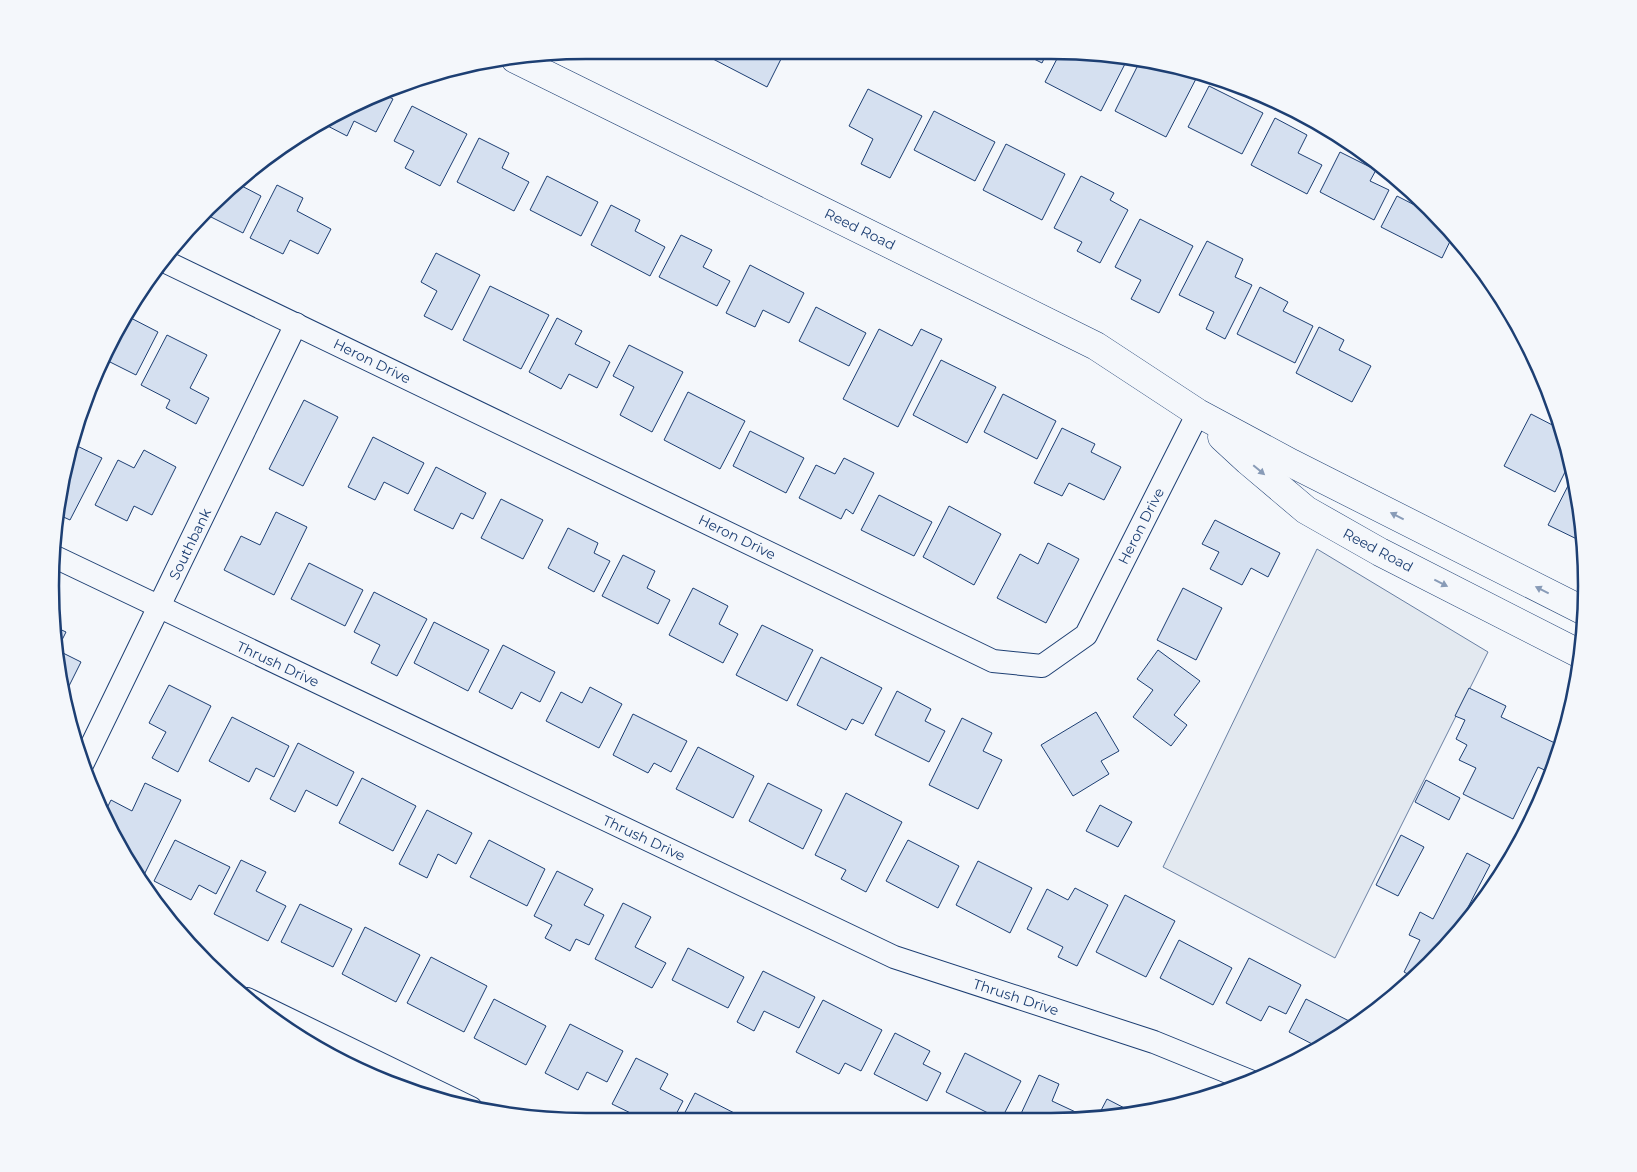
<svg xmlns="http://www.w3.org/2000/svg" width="1637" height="1172" viewBox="0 0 1637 1172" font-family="Montserrat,sans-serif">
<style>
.green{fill:#e3e9f0;stroke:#687fa3}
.building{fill:#d5e0f0;stroke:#1d3f73}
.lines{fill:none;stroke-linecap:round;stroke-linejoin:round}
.street-casing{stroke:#1d3f73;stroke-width:24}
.secondary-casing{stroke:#1d3f73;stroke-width:29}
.street{stroke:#f4f7fb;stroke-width:22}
.secondary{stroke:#f4f7fb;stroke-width:28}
.oneway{fill:#889bb7}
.labels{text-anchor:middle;stroke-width:4;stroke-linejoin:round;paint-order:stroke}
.street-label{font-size:14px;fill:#1d3f73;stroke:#f4f7fb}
.rim{fill:none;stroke:#1d3f73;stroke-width:2.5}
</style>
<rect width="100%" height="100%" fill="#f4f7fb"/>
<path class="green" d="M1317,549L1488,652L1335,958L1163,867Z"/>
<g class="building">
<path d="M717,50H784L785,51L767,87L713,59Z"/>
<path d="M1016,50H1048L1042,63Z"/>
<path d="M1061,51L1128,58L1101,111L1045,82Z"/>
<path d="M1141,59H1146L1173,73L1176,67L1199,73L1166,137L1115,111Z"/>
<path d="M1209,86L1263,113L1242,154L1188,127Z"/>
<path d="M868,89L922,116L890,178L861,164L873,139L849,126Z"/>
<path d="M381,93L393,99L376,132L354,121L347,136L320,122L349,105Z"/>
<path d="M412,106L467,134L440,186L405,168L414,151L394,141Z"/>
<path d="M934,111L995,142L975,181L914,150Z"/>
<path d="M1275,118L1307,135L1298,153L1322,165L1307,194L1251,165Z"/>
<path d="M479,138L509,153L502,168L529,182L514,211L457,182Z"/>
<path d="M1006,144L1065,174L1042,220L983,190Z"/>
<path d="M1340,152L1376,170L1370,181L1389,190L1374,220L1320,192Z"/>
<path d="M547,176L598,202L581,236L530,210Z"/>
<path d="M1081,176L1114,193L1110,200L1128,210L1100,263L1077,251L1082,242L1054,228Z"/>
<path d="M238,184L261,196L243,233L205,214Z"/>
<path d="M277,185L303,198L297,211L331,229L318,254L290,240L283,254L250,238Z"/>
<path d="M1397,196L1438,217L1454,233L1442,258L1381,227Z"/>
<path d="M611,205L640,220L635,231L665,247L650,276L591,245Z"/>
<path d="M1140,219L1193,246L1159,313L1131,299L1141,280L1115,267Z"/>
<path d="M681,235L712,250L703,267L730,281L717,306L659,277Z"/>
<path d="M1207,241L1243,259L1235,277L1252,285L1225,339L1206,329L1214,312L1179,295Z"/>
<path d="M436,253L480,275L452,330L424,316L437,291L421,282Z"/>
<path d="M750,265L804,293L789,323L763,310L755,327L726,313Z"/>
<path d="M490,286L549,315L521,369L463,340Z"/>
<path d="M1260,287L1288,302L1283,311L1313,326L1295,363L1237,334Z"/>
<path d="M816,307L866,333L849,366L799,341Z"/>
<path d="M127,316L158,332L136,375L102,358L105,349Z"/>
<path d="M557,318L582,331L575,344L610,362L597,388L569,374L561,389L529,372Z"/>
<path d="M1319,327L1344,340L1339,350L1371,366L1352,402L1296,373Z"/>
<path d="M879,329L912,346L921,329L942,339L898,427L843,399Z"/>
<path d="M167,335L207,355L190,388L209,398L196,424L166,408L170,400L141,385Z"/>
<path d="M629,345L683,372L652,432L620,415L634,387L613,376Z"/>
<path d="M941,360L996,387L967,443L913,415Z"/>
<path d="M688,392L745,421L720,469L664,440Z"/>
<path d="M1003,394L1056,421L1037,459L984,432Z"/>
<path d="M304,400L338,417L303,486L269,469Z"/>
<path d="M1531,414L1562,430L1570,462L1555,492L1504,466Z"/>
<path d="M1062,428L1095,444L1091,452L1121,467L1104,500L1069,483L1062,496L1034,483Z"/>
<path d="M750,431L804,458L786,493L733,466Z"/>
<path d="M373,437L424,463L408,494L384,482L375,500L348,487Z"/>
<path d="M73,444L102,458L70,520L57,514L59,498L63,490L60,488V482Z"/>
<path d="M144,450L176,467L152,515L134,506L127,521L95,505L118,460L134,468Z"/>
<path d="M844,458L874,473L853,514L846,509L841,519L799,498L816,465L835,474Z"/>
<path d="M436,467L486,493L473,519L461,513L453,529L414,510Z"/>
<path d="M1573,476L1582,516L1583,542L1548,525Z"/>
<path d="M879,495L932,522L914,556L861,530Z"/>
<path d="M501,499L543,520L523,559L481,538Z"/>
<path d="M949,506L1001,534L974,585L923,557Z"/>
<path d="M276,512L307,527L274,595L224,570L241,536L260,545Z"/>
<path d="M1215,520L1280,553L1268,577L1251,568L1242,585L1210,569L1219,552L1202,544Z"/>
<path d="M568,528L598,543L594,553L610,561L594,592L548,568Z"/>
<path d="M1048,543L1079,559L1046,623L997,598L1020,554L1038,564Z"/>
<path d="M623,555L655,571L647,588L670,600L658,624L602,596Z"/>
<path d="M309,563L363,590L345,626L291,599Z"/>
<path d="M693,588L728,606L719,624L738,634L723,663L669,635Z"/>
<path d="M1183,588L1222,608L1196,660L1157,640Z"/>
<path d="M374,592L427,619L397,676L371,663L380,645L354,632Z"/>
<path d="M434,622L489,650L468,691L414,663Z"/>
<path d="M762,625L813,650L787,701L736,675Z"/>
<path d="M53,626L66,632L57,650L81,662L65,694L55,656Z"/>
<path d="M503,645L555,672L540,702L521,692L512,709L479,692Z"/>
<path d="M1158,650L1200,681L1174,715L1187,725L1171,746L1133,717L1153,690L1137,679Z"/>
<path d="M821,657L882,688L863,724L852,719L846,730L797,705Z"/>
<path d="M169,685L211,706L178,772L152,758L166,732L149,723Z"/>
<path d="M590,687L622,704L599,748L546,721L561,692L582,703Z"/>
<path d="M1469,688L1506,706L1501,717L1561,746L1551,773L1538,767L1513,819L1463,794L1476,768L1459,760L1467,745L1456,739L1465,720L1455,716Z"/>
<path d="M897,691L931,709L925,721L945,731L929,762L875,735Z"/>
<path d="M1096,712L1119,751L1101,761L1109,774L1073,796L1041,745Z"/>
<path d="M633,714L687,741L671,772L654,763L648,773L613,755Z"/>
<path d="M232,717L289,746L274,777L256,768L249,782L209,761Z"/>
<path d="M962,718L992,733L983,751L1002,760L978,809L929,785Z"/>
<path d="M298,743L354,772L337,806L306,790L295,812L270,799Z"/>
<path d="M698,747L754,776L733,818L676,789Z"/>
<path d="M362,778L416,806L393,851L339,823Z"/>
<path d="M1426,780L1460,798L1449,820L1415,802Z"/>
<path d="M145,783L181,800L143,877L135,873L122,854L103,816L111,800L132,811Z"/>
<path d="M768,783L822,810L803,849L749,821Z"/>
<path d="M846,793L902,822L866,892L841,879L846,870L815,855Z"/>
<path d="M1100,805L1132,822L1118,847L1086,831Z"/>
<path d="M427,810L472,833L456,864L438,854L427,878L399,864Z"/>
<path d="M1401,835L1424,847L1398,896L1376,885Z"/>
<path d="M175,840L230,867L216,894L199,885L191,900L154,881Z"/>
<path d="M489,840L545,869L527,906L470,877Z"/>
<path d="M908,840L959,866L938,908L886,881Z"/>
<path d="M1467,853L1490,865L1466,911L1474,915L1415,978L1404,972L1420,940L1409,935L1420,912L1433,919Z"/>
<path d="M241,860L266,872L256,891L286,906L268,941L214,914Z"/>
<path d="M978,861L1032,888L1010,933L956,905Z"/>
<path d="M557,871L593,889L584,905L604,915L589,945L576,939L570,951L545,938L552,925L534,916Z"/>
<path d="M1075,888L1108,905L1077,966L1058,957L1063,947L1027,929L1047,889L1068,900Z"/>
<path d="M1125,895L1175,921L1146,977L1096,952Z"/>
<path d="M623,903L651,917L635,947L666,963L652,988L595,959Z"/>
<path d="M300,904L352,929L333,967L281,942Z"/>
<path d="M365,927L420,955L396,1002L342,974Z"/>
<path d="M1179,940L1232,968L1213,1005L1160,978Z"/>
<path d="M688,948L744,977L728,1008L672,980Z"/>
<path d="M431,957L487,986L464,1032L407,1003Z"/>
<path d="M1249,958L1301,985L1286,1014L1269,1006L1261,1021L1226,1003Z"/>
<path d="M763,971L815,997L799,1028L764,1011L754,1031L737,1022Z"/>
<path d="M494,999L546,1026L526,1065L474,1038Z"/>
<path d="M1306,999L1353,1023L1318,1047L1289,1032Z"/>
<path d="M823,1000L882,1030L861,1071L845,1063L839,1074L796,1052Z"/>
<path d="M570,1024L623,1051L607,1082L587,1072L578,1090L545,1073Z"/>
<path d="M895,1033L930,1051L923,1064L941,1073L927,1101L874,1074Z"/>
<path d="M965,1053L1021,1081L1002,1118H998L946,1092Z"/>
<path d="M636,1058L668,1074L660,1089L683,1101L673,1120H645L612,1104Z"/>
<path d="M1039,1075L1059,1084L1052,1101L1082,1115L1081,1118H1019Z"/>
<path d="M695,1093L748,1120H681Z"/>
<path d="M1107,1099L1136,1114L1121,1117L1097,1118Z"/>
</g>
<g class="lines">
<g class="street-casing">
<g id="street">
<path d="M164,261L993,661L1042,666L1086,635L1198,413"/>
<path d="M53,556L894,957L1154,1042L1250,1081"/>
<path d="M83,763L296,324"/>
<path d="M247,999L471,1108"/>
</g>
</g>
<g class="secondary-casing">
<g id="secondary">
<path d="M515,59L1096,346L1198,413L1291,463L1586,612"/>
<path d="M1222,437L1248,461L1306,510L1380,552L1580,654"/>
</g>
</g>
<use href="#street" class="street"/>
<use href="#secondary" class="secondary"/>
</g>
<defs><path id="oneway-solid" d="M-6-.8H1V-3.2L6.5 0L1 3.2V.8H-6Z" transform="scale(1.25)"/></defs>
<g class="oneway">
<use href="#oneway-solid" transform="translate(1259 470) rotate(40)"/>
<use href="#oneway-solid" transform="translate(1397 516) rotate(-153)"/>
<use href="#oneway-solid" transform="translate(1441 583) rotate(27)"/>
<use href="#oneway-solid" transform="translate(1542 590) rotate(-153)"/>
</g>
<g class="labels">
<g class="street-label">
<text transform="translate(860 229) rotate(26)" y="5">Reed Road</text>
<text transform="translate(372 361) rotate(26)" y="5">Heron Drive</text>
<text transform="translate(1141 526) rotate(-63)" y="5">Heron Drive</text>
<text transform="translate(737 537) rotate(26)" y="5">Heron Drive</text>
<text transform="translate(190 544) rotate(-64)" y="5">Southbank</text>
<text transform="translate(1378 550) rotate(28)" y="5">Reed Road</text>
<text transform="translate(278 664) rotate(25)" y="5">Thrush Drive</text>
<text transform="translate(644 838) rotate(25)" y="5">Thrush Drive</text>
<text transform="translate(1016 997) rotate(18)" y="5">Thrush Drive</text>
</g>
</g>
<path d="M0 0H1637V1172H0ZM586 59H1051A527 527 0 0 1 1578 586V586A527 527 0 0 1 1051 1113H586A527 527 0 0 1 59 586V586A527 527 0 0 1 586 59Z" fill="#f4f7fb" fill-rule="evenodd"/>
<path class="rim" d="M586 59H1051A527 527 0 0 1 1578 586V586A527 527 0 0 1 1051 1113H586A527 527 0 0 1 59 586V586A527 527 0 0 1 586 59Z"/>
</svg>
